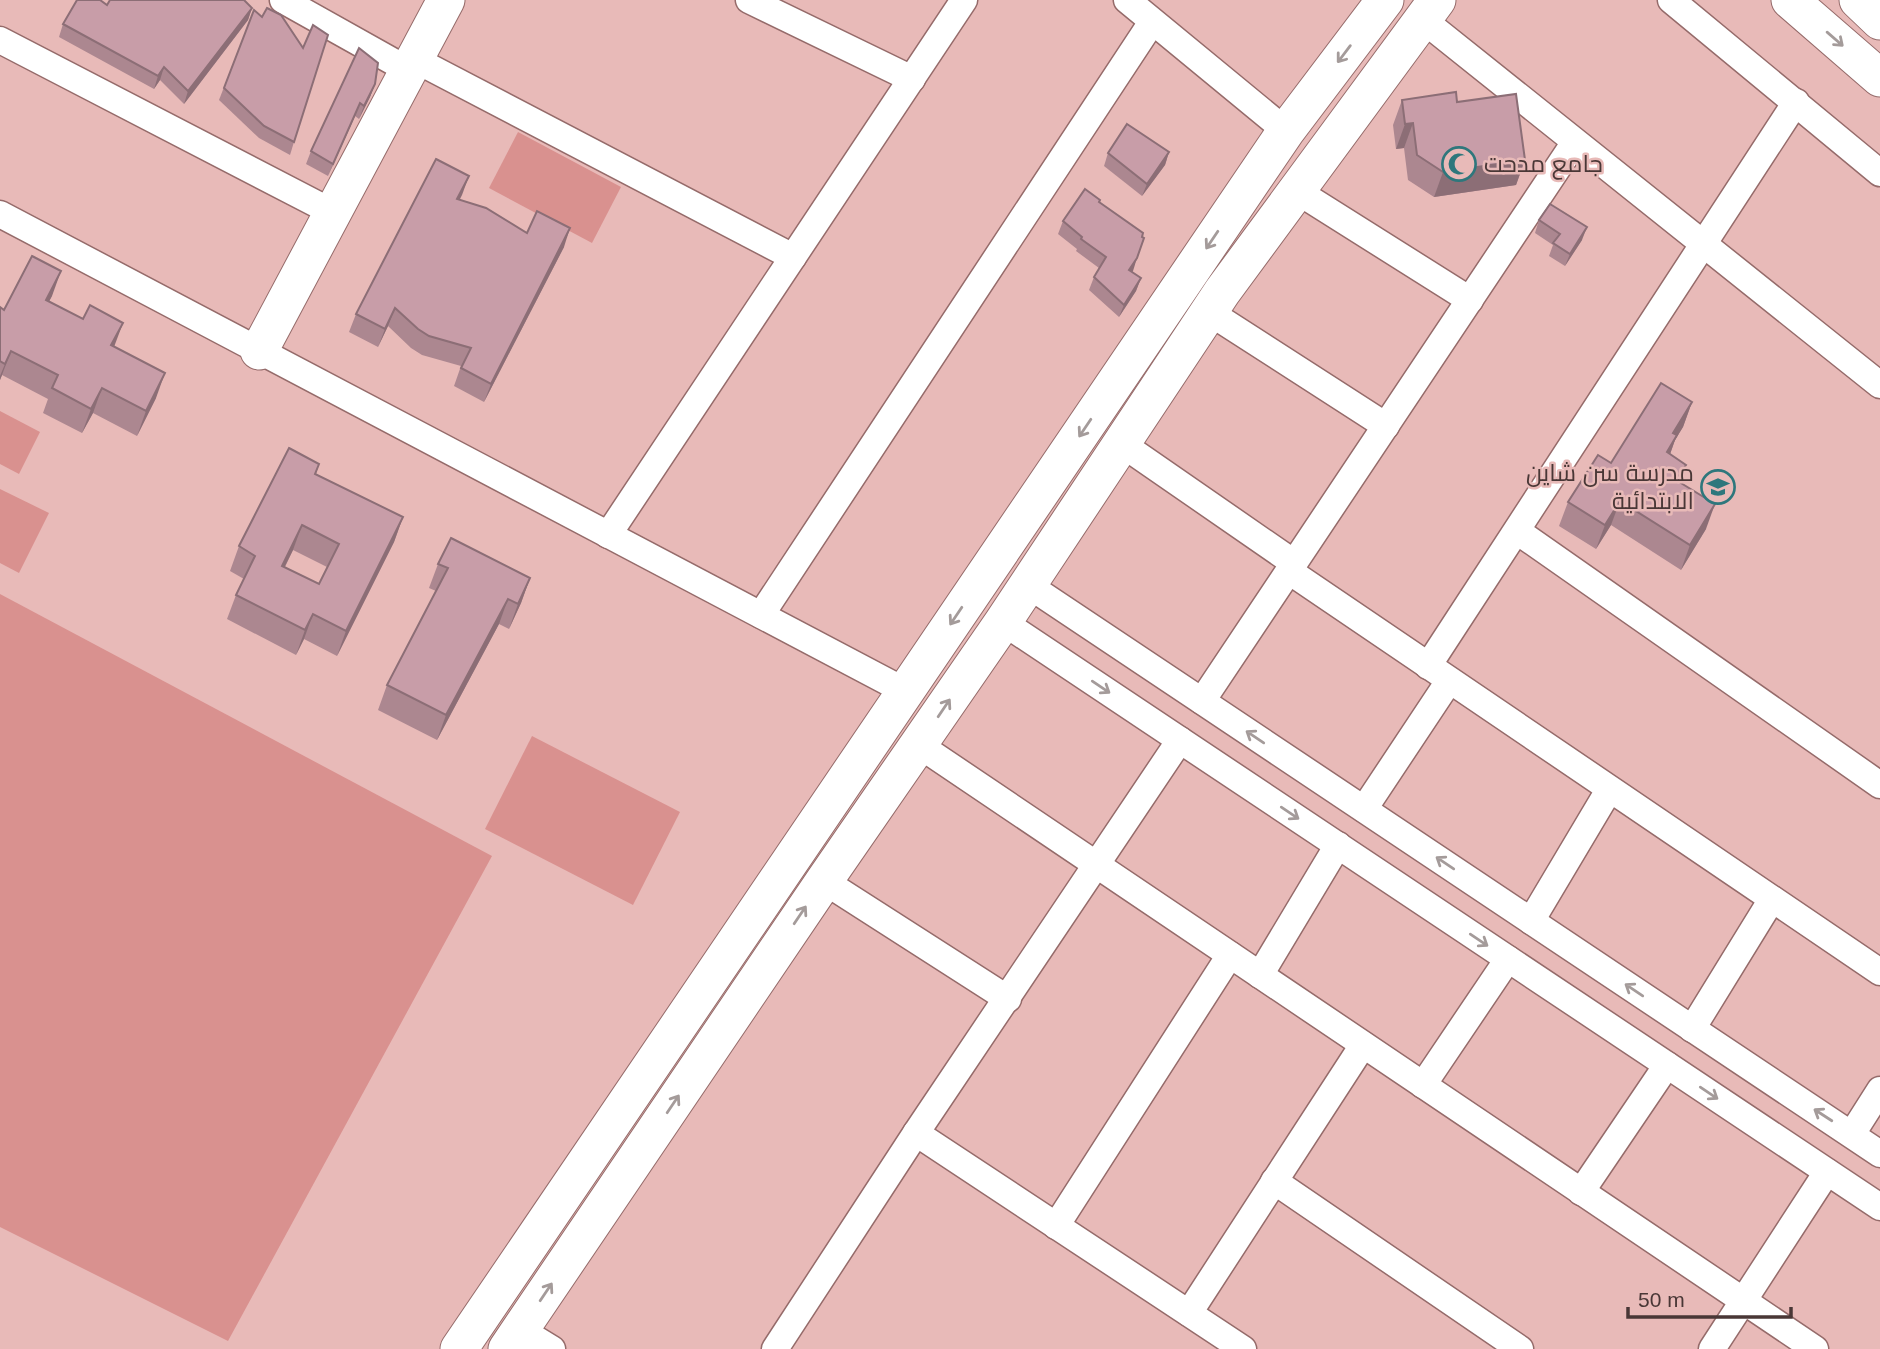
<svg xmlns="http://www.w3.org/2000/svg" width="1880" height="1349" viewBox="0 0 1880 1349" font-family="Helvetica,Cairo,sans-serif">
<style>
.green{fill:#d9918f}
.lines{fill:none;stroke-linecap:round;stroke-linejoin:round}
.street-casing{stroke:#956b6a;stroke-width:29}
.secondary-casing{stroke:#956b6a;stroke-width:39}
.street{stroke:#fff;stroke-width:26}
.secondary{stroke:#fff;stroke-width:37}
.wall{fill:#ac8790;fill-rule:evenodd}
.shaded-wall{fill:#8c6e76}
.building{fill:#c89da8;stroke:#8c6e76;stroke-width:2;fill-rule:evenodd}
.oneway{stroke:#a49b9a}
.labels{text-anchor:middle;stroke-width:5;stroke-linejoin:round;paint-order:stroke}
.poi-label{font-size:24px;fill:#493736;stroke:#e8bab8;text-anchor:start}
</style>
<rect width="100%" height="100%" fill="#e8bab8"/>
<g class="green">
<path d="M518,132L621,187L592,243L489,188Z"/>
<path d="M0,411L40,432L19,474L0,464Z"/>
<path d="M0,489L49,513L19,573L0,563Z"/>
<path d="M0,594L492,856L228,1341L0,1227Z"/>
<path d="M532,736L680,812L633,905L485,829Z"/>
</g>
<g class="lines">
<g class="street-casing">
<g id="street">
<path d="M283,0L408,70"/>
<path d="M749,0L912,79"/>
<path d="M1127,0L1286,131"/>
<path d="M1671,0L1880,173"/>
<path d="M1422,19L1880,385"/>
<path d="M0,40L332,212"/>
<path d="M414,59L793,257"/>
<path d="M1297,191L1470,300"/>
<path d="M0,214L905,691"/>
<path d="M1209,312L1386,426"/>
<path d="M1122,444L1294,563"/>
<path d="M1517,531L1880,785"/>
<path d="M608,535L964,0"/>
<path d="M1289,571L1880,972"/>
<path d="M1028,585L1880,1154"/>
<path d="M761,615L1152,22"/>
<path d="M1003,622L1880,1207"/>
<path d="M1428,666L1796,102"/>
<path d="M1202,701L1575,142"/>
<path d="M919,745L1815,1349"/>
<path d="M1364,809L1449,681"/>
<path d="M824,881L1008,999"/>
<path d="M1531,921L1609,790"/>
<path d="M1260,975L1338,845"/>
<path d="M1692,1029L1772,899"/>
<path d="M1423,1085L1508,959"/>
<path d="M916,1133L1243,1349"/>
<path d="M1852,1134L1880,1090"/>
<path d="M1274,1181L1520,1349"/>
<path d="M1581,1192L1667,1065"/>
<path d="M1056,1226L1230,955"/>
<path d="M1189,1313L1363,1045"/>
<path d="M521,1330L552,1349"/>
<path d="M775,1349L916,1133L1180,740"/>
<path d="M1712,1349L1827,1172"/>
</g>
</g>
<g class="secondary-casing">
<g id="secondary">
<path d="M1790,0L1880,78"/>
<path d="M1858,0L1880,21"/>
<path d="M259,351L446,0"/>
<path d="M459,1349L1286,131L1385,0"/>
<path d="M507,1349L824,881L1003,622L1222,292L1437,0"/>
</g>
</g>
<use href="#street" class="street"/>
<use href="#secondary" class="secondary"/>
</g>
<g class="wall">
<path d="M107,5L252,8L248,20L184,104L160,80L154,89L59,37L63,24Z"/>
<path d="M254,10L294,142L290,155L259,138L219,100Z"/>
<path d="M375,84L370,97L359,119L355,116L328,176L306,164L311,151Z"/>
<path d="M1402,100L1457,102L1525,160L1516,185L1434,197L1408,180L1404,148L1396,149L1393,125Z"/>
<path d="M1169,152L1165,165L1142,196L1104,166L1108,153Z"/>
<path d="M469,176L459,199L527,233L564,247L484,402L454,386L461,366L422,355L411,348L388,326L378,347L349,332L356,314Z"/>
<path d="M1099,202L1142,237L1132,272L1141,278L1136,291L1119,317L1089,290L1094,277L1099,268L1076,251L1077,249L1058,234L1063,221Z"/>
<path d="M1539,220L1582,240L1565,266L1549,256L1553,245L1535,233Z"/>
<path d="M52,296L49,301L114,346L156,398L137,436L93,413L82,433L43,413L48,399L2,375L0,380V307L4,310Z"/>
<path d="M1692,402L1683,427L1675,440L1670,454L1686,465L1680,482L1706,529L1681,570L1611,525L1596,549L1559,526L1568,502Z"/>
<path d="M319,464L316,474L403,517L394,542L337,656L304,639L296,655L227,619L236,595L244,579L230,571L239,546ZM293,550L327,567L319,584L285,567Z"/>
<path d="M438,564L530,578L521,603L509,629L499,624L437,740L378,710L387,685L436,591L429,588Z"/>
</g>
<g class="shaded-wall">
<path d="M252,8L248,20L184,104L188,91Z"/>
<path d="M164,67L160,80L154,89L158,76Z"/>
<path d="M375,84L370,97L359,119L364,106Z"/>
<path d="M360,103L355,116L328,176L333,164Z"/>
<path d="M1413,123L1404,148L1396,149L1405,124Z"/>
<path d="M1169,152L1165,165L1142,196L1147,184Z"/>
<path d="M1525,160L1516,185L1434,197L1443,172Z"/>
<path d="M469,176L462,195L451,217L457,199Z"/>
<path d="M1587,227L1582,240L1565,266L1570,254Z"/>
<path d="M570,228L564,247L484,402L491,384Z"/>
<path d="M1137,258L1133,271L1125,282L1129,270Z"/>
<path d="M61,271L52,296L37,324L46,300Z"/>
<path d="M1141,278L1136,291L1119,317L1124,305Z"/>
<path d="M395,308L388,326L378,347L385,329Z"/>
<path d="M123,323L114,347L111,345Z"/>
<path d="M11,351L2,375L0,380V376L5,364Z"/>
<path d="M165,373L156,398L137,436L146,411Z"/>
<path d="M102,388L93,413L82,433L91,409Z"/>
<path d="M1692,402L1683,427L1675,440L1668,460L1658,477L1673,433Z"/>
<path d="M1686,465L1677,490L1676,480Z"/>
<path d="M1620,501L1611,525L1596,549L1605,525Z"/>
<path d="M1715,504L1706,529L1681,570L1690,545Z"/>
<path d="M403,517L394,542L337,656L346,631Z"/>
<path d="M302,525L293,550L273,590L282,566Z"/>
<path d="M530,578L521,603L509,629L518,604Z"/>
<path d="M508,599L499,624L437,740L446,715Z"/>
<path d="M313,614L304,639L296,655L305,630Z"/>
</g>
<g class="building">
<path d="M77,0H100L107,5L110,0H244L252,8L188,91L164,67L158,76L63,24Z"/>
<path d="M267,8L281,15L303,48L313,25L328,35L294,142L264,126L224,88L254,10L262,17Z"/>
<path d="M359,48L378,63L375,84L364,106L360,103L333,164L311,151Z"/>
<path d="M1456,92L1457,102L1516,94L1525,160L1443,172L1417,155L1413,123L1405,124L1402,100Z"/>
<path d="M1127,124L1169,152L1147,184L1108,153Z"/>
<path d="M436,159L469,176L457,199L486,208L527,233L537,211L570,228L491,384L461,368L471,348L429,336L418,329L395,308L385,329L356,314Z"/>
<path d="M1085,189L1100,200L1099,202L1143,233L1142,237L1144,238L1137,258L1129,270L1141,278L1124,305L1094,277L1106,257L1081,239L1082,237L1063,221Z"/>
<path d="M1550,204L1587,227L1570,254L1553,243L1560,234L1539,220Z"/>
<path d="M32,256L61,271L46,300L83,319L90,305L123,323L111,345L165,373L146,411L102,388L91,409L52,388L58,375L11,351L5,364L0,361V307L4,310Z"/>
<path d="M1661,383L1692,402L1673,433L1677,435L1667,452L1686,465L1676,480L1715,504L1690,545L1620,501L1605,525L1568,502L1598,455L1611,463Z"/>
<path d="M289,448L319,464L315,474L403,517L346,631L313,614L305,630L236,595L255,556L239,546ZM302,525L339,544L319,584L282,566Z"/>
<path d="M451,538L530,578L518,604L508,599L446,715L387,685L448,568L438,564Z"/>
</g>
<defs><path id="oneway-shaft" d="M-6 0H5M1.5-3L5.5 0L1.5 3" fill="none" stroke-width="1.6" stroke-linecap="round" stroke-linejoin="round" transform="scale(1.75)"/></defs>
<g class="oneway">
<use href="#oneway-shaft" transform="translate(1835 39) rotate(41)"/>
<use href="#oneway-shaft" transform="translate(1344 54) rotate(127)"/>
<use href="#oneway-shaft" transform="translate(1212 240) rotate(124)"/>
<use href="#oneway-shaft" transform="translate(1085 428) rotate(124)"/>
<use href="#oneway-shaft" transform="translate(956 616) rotate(124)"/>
<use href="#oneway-shaft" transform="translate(1101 687) rotate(34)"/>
<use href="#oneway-shaft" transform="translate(944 708) rotate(-56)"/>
<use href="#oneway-shaft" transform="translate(1255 737) rotate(-146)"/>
<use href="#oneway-shaft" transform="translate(1290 813) rotate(34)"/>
<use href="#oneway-shaft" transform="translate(1445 863) rotate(-146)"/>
<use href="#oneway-shaft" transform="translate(800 915) rotate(-56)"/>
<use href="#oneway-shaft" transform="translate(1479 940) rotate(34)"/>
<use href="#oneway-shaft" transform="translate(1634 990) rotate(-146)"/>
<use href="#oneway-shaft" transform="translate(1709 1093) rotate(34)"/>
<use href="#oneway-shaft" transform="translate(673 1104) rotate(-56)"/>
<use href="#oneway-shaft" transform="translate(1823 1115) rotate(-147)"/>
<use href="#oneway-shaft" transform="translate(546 1292) rotate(-56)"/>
</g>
<defs>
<g id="mosque-ring" transform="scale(1.75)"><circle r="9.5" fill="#e8bab8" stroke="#2e777c" stroke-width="1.5"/><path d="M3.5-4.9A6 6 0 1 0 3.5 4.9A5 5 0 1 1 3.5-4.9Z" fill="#2e777c"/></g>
<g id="school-ring" transform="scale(1.75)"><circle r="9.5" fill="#e8bab8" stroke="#2e777c" stroke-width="1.5"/><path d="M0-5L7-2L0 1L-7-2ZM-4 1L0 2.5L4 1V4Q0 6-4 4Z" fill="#2e777c"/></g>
</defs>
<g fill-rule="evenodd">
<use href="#mosque-ring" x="1459" y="164"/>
<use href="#school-ring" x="1718" y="487"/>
</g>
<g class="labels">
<g class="poi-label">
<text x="1484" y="172">جامع مدحت</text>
<text x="1694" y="481" text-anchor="end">مدرسة سن شاين<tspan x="1694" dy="28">الابتدائية</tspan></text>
</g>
</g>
<path d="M1628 1307v10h163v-10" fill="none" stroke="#493736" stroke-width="3.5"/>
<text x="1638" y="1307" font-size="21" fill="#493736" stroke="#e8bab8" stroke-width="5" paint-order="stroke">50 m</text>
</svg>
